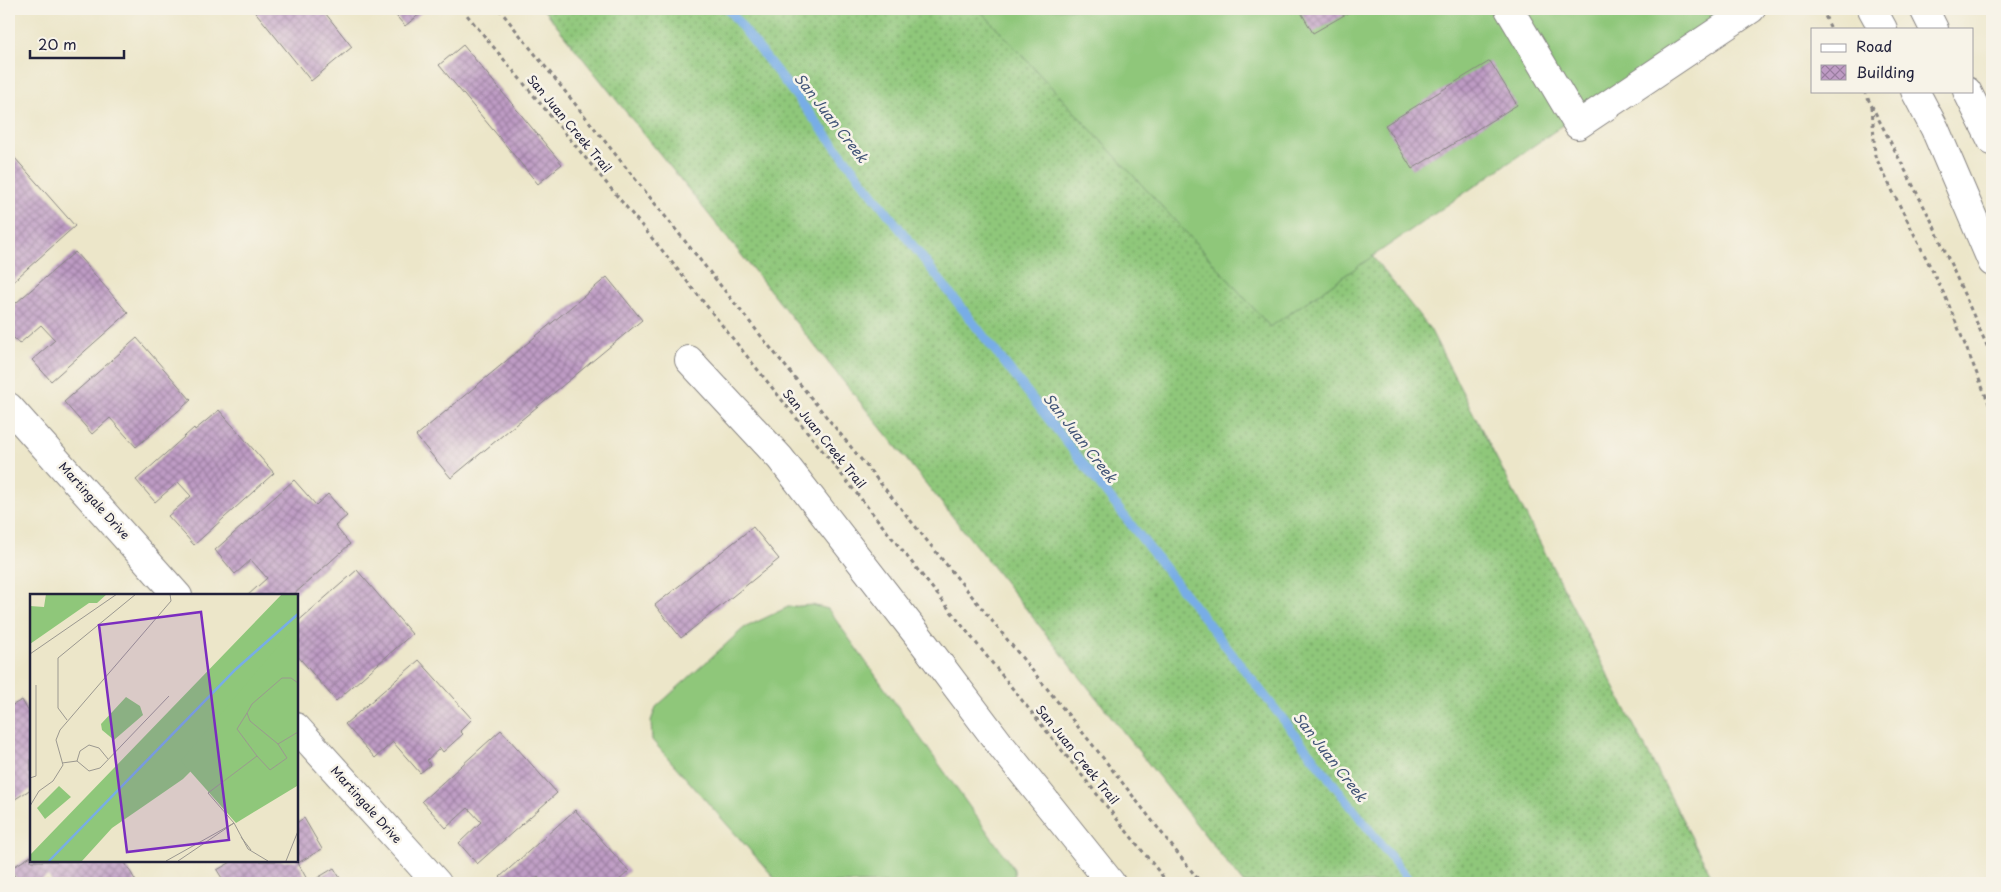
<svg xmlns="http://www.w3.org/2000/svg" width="2001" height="892" viewBox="0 0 2001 892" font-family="'Playpen Sans',sans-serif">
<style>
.grass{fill:url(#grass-dots);stroke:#58745a}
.pitch{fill:#8fc77a;stroke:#58745a}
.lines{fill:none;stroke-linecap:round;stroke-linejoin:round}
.stream{stroke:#78ade6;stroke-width:9}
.building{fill:url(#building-cross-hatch)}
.minor-casing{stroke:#878482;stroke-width:30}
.path{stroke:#878482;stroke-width:3;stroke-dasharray:4 4;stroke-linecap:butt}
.minor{stroke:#fff;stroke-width:28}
.labels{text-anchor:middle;stroke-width:5;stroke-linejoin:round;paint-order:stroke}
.street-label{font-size:12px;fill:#22223b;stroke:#f7f3e8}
.water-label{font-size:14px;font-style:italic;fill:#405377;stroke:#f7f3e8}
.inset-river{fill:none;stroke:#78ade6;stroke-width:2.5}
.inset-road{fill:none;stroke:#9b9890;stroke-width:1}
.view{fill:#7b2cbf;fill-opacity:0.15;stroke:#7b2cbf;stroke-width:2.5}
.inset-edge{fill:none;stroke:#22223b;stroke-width:2.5}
</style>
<defs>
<pattern id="grass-dots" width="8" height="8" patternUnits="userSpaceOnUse" patternTransform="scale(1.25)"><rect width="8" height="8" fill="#8fc77a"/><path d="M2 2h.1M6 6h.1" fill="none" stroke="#74a165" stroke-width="1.8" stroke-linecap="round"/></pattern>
<pattern id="building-cross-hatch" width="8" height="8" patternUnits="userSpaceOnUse" patternTransform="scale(1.25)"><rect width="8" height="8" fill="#be9bc4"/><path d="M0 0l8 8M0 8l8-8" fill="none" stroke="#9a7ea0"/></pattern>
</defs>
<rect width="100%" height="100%" fill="#f7f3e8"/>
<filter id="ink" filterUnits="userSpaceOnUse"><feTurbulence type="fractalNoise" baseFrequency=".02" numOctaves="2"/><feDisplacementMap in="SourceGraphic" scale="10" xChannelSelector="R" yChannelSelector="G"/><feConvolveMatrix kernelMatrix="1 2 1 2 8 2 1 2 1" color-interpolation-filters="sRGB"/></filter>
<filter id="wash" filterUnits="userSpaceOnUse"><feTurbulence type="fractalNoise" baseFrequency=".0096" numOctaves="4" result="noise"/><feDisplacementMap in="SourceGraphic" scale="20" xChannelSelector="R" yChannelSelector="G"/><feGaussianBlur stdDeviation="1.12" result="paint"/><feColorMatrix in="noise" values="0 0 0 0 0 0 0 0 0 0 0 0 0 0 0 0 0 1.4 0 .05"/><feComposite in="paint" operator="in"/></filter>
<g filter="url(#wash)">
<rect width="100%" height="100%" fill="#ece6c9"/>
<path class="grass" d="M543,9H1176L1430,329L1715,883H1243L981,552Z"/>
<g class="pitch">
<path d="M979,9H1732L1270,327L1204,252Z"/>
<path d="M812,605L828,609L1014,869L1015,883H779L652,740L651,721L656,707L744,628L788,607Z"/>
</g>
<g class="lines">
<path class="stream" d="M728,9L1411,883"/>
</g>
<g id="blocks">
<g class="building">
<path d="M253,9H322L352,47L311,81Z"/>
<path d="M390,9H426L405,26Z"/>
<path d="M1299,9H1355L1313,33Z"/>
<path d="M463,45L562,164L538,184L439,65Z"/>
<path d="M1490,61L1517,105L1412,169L1385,125Z"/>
<path d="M14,157L75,226L9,285V161Z"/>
<path d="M75,252L128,313L51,381L32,360L55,340L41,325L19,344L9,332V309Z"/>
<path d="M607,277L642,320L451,478L416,436Z"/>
<path d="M137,338L191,400L136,447L110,418L92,434L64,402Z"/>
<path d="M219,410L274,473L194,545L168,516L191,496L178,482L155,502L136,480L194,428L195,430Z"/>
<path d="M294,480L316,505L328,494L347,516L335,526L350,544L292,596H247L267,578L251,560L235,574L215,550Z"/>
<path d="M753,527L779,559L681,638L655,605Z"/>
<path d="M357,570L412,634L336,701L296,654V623Z"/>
<path d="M419,660L472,719L460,731L463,734L443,752L440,748L427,760L430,765L420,773L393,742L375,758L345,724Z"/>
<path d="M22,700L31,716V789L9,803V707Z"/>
<path d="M501,730L557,793L477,864L459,843L481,822L468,808L446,828L422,801Z"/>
<path d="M575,810L629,871L616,883H544L538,877L531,883H505L500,877Z"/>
<path d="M304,818L322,849L298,863L309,883L334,868L343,883H225L217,870L233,861H296V823Z"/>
<path d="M31,856V861H124L137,883H53L48,876L37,883H19L10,869Z"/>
</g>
</g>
</g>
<g filter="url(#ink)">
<use href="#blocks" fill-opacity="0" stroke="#878482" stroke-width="1"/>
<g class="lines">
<g class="minor-casing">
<g id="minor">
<path d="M1509,9L1578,125L1751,9"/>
<path d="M1872,9L1883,29"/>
<path d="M1924,9L1934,29"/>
<path d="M1915,91L1935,129L1992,262"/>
<path d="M1967,91L1992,141"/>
<path d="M689,360L780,458L919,637L999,743L1111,883"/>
<path d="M9,407L178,596"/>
<path d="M296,727L437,883"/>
</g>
</g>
<g class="path">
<path d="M462,9L666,255L1168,883"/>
<path d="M499,9L769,346L1096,749L1201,883"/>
<path d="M1822,9L1831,29"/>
<path d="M1864,91L1932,222L1992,357"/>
<path d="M1872,106L1875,156L1946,298L1992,411"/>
</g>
<use href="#minor" class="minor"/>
</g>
</g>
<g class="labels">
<g class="street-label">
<text transform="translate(569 124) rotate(50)" y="4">San Juan Creek Trail</text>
<text transform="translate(824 439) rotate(51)" y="4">San Juan Creek Trail</text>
<text transform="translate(94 501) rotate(48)" y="4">Martingale Drive</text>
<text transform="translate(1077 755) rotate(51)" y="4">San Juan Creek Trail</text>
<text transform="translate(366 805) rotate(48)" y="4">Martingale Drive</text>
</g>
<g class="water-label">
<text transform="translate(831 118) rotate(52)" y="5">San Juan Creek</text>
<text transform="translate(1080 438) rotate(52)" y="5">San Juan Creek</text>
<text transform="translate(1330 757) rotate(52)" y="5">San Juan Creek</text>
</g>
</g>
<g transform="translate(30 594)">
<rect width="268" height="268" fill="#ece6c9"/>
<path d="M16,0H77L67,9H59L0,50V12L14,13ZM252,0H267L268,80L195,143L153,185L82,234L52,267H0V261Z" fill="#8fc77a"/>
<path d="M267,30V192L206,229L151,167ZM96,103L110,112L113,121L84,146L72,136L71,130ZM29,192L41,203L15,225L7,214Z" fill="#8fc77a"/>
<path class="inset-river" d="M19,267L206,75L268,20"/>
<path class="inset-road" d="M0,60L87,0M217,119L207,135L227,162M37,126L28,114V64L106,0M248,150L268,138M47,167L50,157L59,151L69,154L78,165M32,169L47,167L59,177L70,174L139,102M0,184L6,182V91M0,212L9,197L23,187L33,171L26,146L30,136L141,7L140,0M211,243L221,256M136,267L204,229M148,267L204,229M238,267L218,255L204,229L178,199L227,162L240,176L257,164L248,150L220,127L217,119L222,110L252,84H261L268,89M256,267L268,237"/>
<path class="view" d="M171,18L199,246L97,258L69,31Z"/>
<rect width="268" height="268" class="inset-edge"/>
</g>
<rect width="2001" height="892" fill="none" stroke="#f7f3e8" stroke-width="30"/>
<rect x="1811" y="28" width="162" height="65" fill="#f7f3e8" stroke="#a29fa3"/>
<rect x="1821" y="44" width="25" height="8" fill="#ffffff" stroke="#a29fa3"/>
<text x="1856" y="52" font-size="15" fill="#22223b">Road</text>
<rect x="1821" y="65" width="25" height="15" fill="url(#building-cross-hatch)" stroke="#a29fa3"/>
<text x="1856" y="78" font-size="15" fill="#22223b">Building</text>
<path d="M30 50v8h94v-8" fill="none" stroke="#22223b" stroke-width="2.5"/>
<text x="38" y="50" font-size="15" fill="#22223b" stroke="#f7f3e8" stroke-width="4" paint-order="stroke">20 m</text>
</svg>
